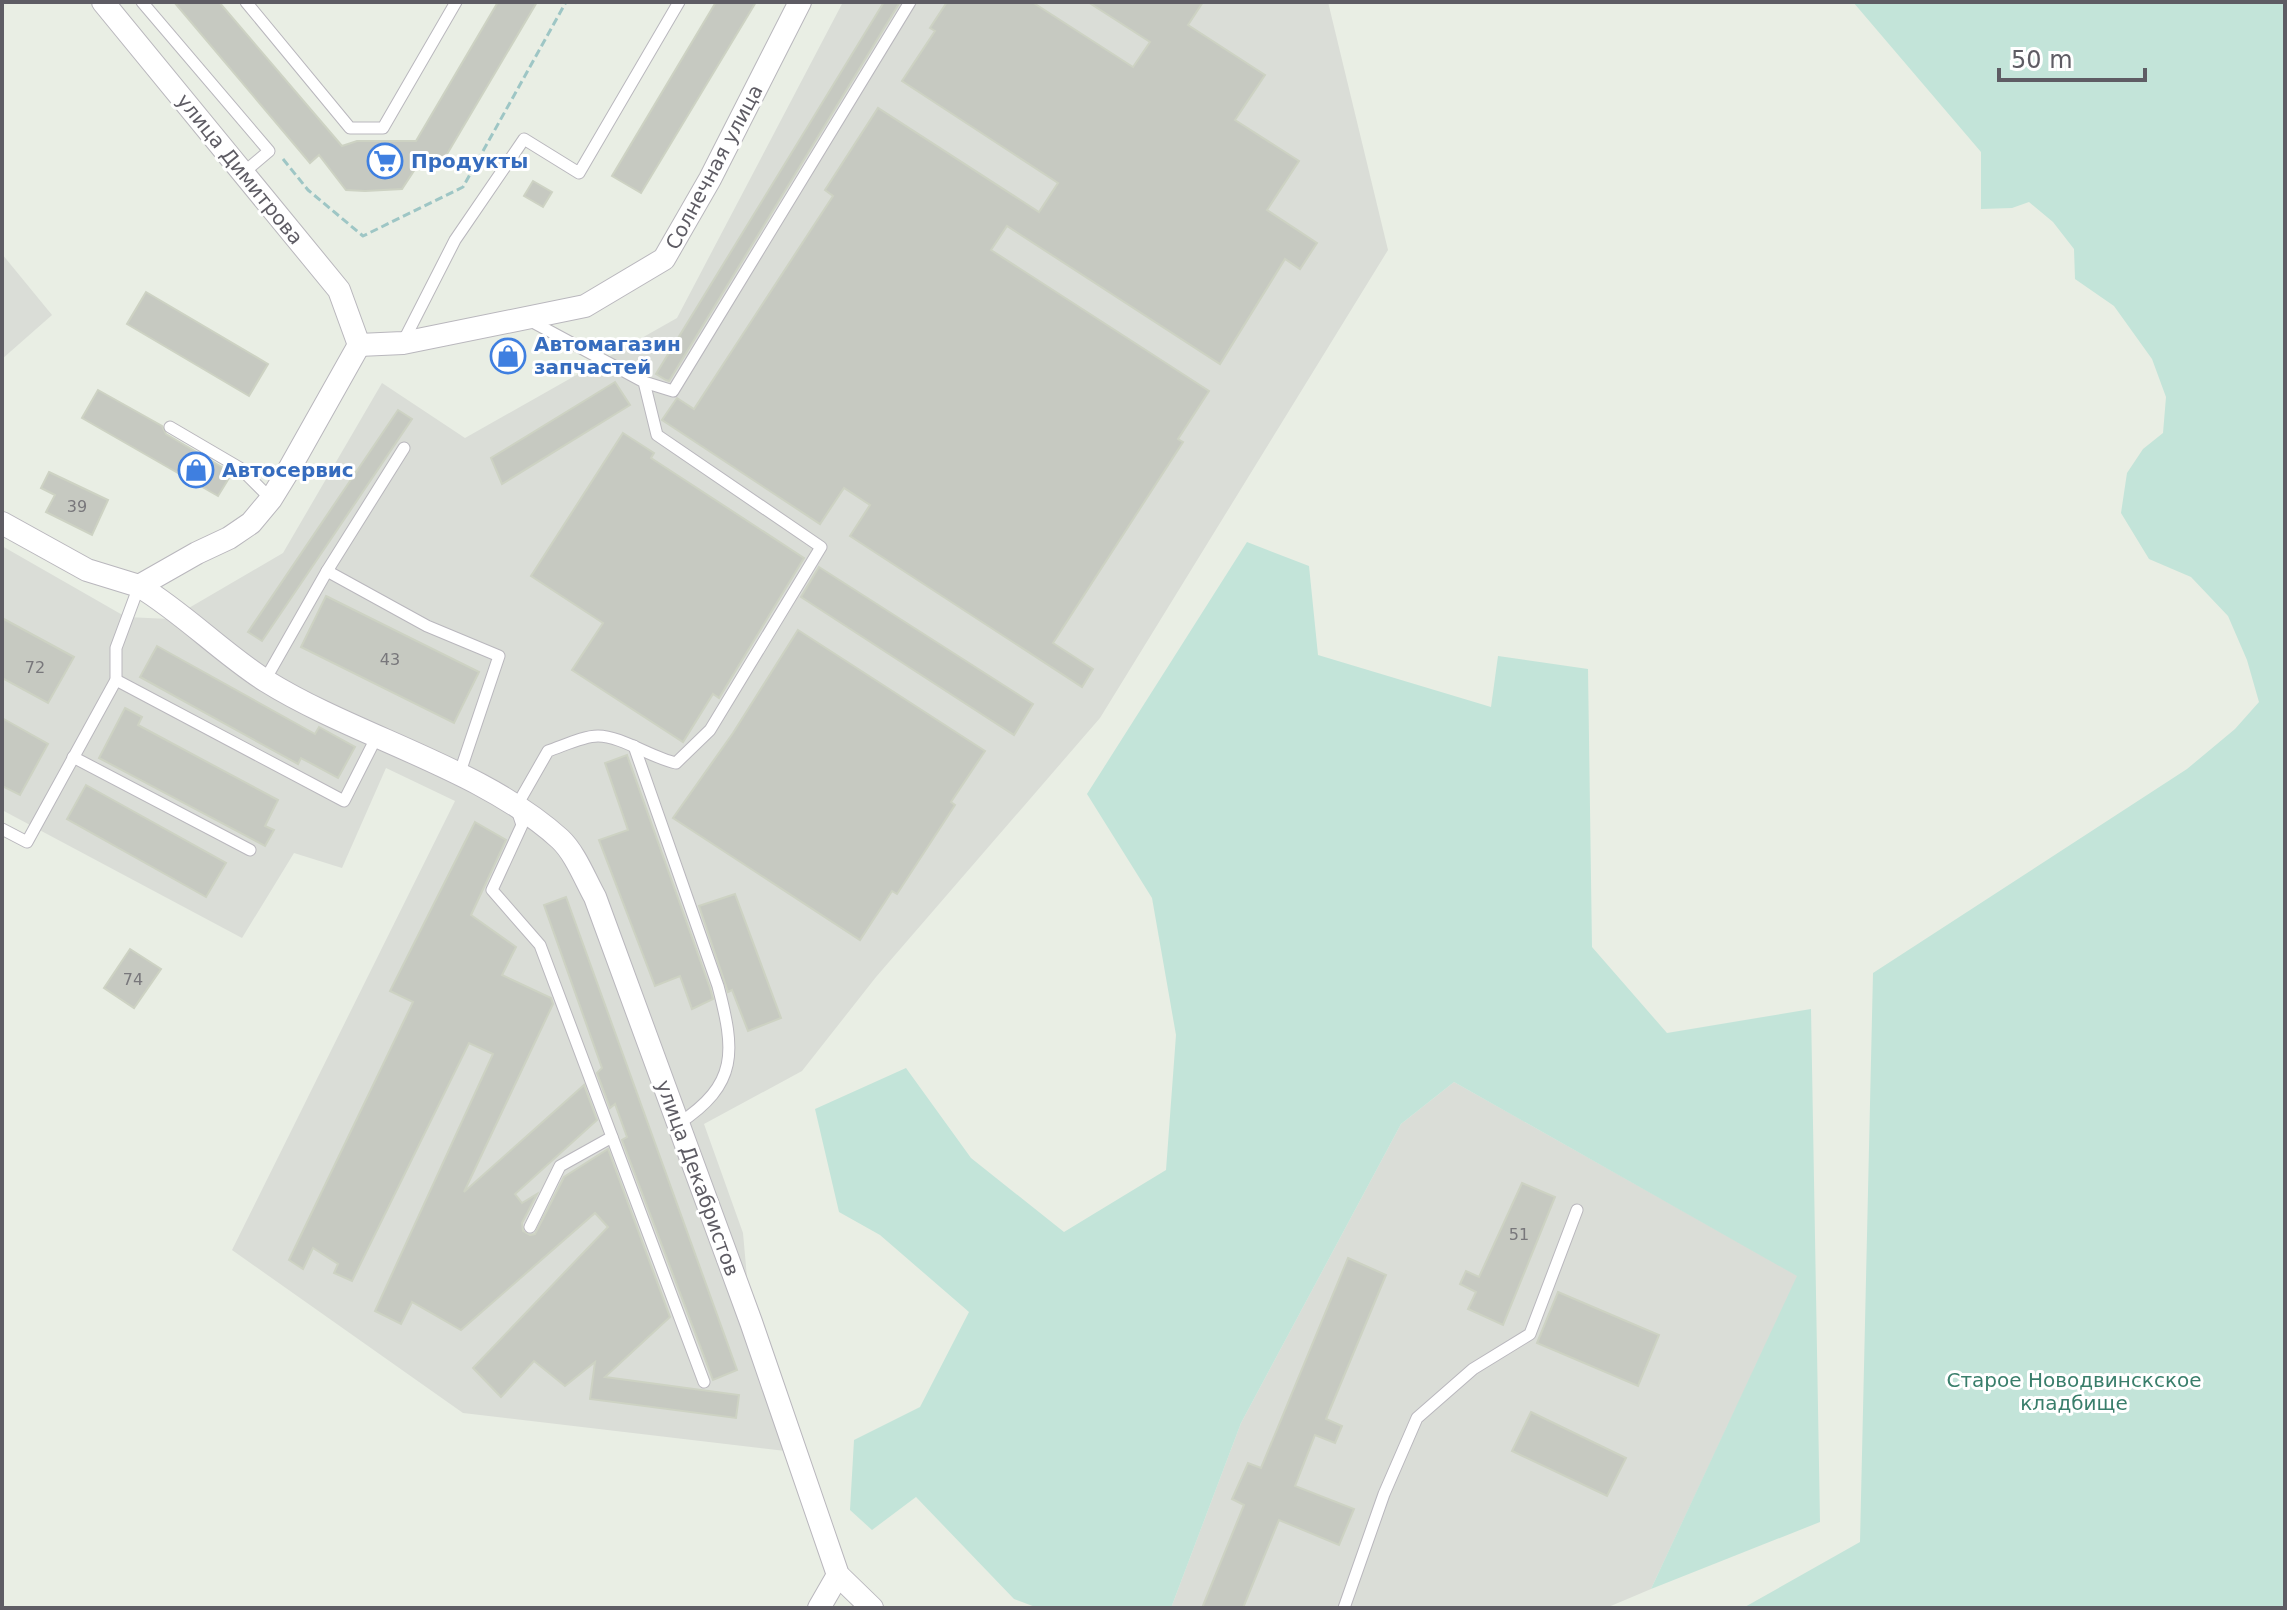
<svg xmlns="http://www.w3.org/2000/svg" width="2287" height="1610" viewBox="0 0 2287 1610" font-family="'DejaVu Sans',sans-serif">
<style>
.industrial{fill:#daddd7}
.green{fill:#c3e4d9}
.building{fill:#c6c9c1;stroke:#cdd2c3;stroke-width:2}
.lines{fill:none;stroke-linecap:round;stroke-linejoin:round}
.lane-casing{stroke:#b9b7bd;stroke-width:13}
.street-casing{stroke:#b9b7bd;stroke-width:24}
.path{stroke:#9ec6c5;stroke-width:3;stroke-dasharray:8 4;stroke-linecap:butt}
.lane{stroke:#fff;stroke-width:11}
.street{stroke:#fff;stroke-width:22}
.labels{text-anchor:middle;stroke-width:6;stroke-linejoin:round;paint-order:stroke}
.number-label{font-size:16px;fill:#78777b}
.shop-label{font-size:20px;font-weight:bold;fill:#366cbe;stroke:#fff;text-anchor:start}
.street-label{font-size:20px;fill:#5e5c64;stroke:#fff}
.park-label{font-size:20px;fill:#397e6b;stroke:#fff}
</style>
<rect width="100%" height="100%" fill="#e9eee4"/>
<g class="industrial">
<path d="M843,2H1328L1388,250L1100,718L876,977L802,1071L704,1124L743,1233L751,1322L794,1452L463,1413L232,1250L455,801L386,768L342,868L294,853L242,938L2,810V546L126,617L170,619L283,553L382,383L465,438L677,318Z"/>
<path d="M2,254L52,315L2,359Z"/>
<path d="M1454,1082L1798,1276L1651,1589L1606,1608H1171L1241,1423L1401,1124Z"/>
</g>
<g class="green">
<path d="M1853,2H2285V1608H1743L1860,1542L1873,973L2187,769L2235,729L2259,702L2247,660L2228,616L2191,577L2149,559L2121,513L2127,473L2143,449L2163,433L2166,397L2152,359L2114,306L2075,279L2074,249L2053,222L2029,202L2012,208L1981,209V152Z"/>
<path d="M1247,542L1309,566L1318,655L1491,707L1498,656L1588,669L1592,947L1667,1033L1811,1009L1820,1522L1651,1589L1797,1276L1454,1082L1401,1124L1241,1423L1171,1608H1038L1014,1599L916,1497L872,1530L850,1510L854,1440L920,1407L969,1312L880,1235L839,1212L815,1109L906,1068L971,1158L1064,1232L1166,1170L1176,1035L1152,898L1087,794Z"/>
</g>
<g class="building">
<path d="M174,2H219L342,146L357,141H416L498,2H537L440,166L423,157L402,189L365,191L346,190L319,155L310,163Z"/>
<path d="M716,2H756L641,193L612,176Z"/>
<path d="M884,2H900L669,381L666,380L656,374Z"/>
<path d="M947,2H1032L1133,67L1150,42L1088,2H1203L1188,25L1265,75L1235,120L1299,161L1267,210L1317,243L1300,269L1285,259L1220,364L1007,226L991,250L1209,391L1178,439L1183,442L1053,643L1093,669L1082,687L850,536L870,505L844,488L820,524L662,420L677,398L694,409L833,196L825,190L878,108L1039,212L1058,183L902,81L935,31L930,28Z"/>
<path d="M533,181L552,192L543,207L524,196Z"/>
<path d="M146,292L268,364L249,396L127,324Z"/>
<path d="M615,382L630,405L502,484L491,458Z"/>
<path d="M98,390L162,426L166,434L232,473L218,496L82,418Z"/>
<path d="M398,410L412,419L262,641L248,632Z"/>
<path d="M623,433L654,453L651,458L804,558L719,698L713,694L683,742L572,670L603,623L531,576Z"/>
<path d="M49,472L108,500L92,535L46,512L55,495L41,488Z"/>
<path d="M819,567L1033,704L1014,735L801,597Z"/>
<path d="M326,596L479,672L454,723L301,647Z"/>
<path d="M2,618L74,657L48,703L2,678Z"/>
<path d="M798,630L985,751L951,802L955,805L897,894L892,891L860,940L673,818L733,733Z"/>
<path d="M157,646L315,734L319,727L355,747L338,778L301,758L298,764L140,677Z"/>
<path d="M125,708L142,717L138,725L278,800L265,826L274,830L265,846L99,758Z"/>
<path d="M2,718L48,744L20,795L2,786Z"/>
<path d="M627,755L710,988L713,999L692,1009L680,976L655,986L599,840L628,830L605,763Z"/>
<path d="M86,785L226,863L206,897L67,819Z"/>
<path d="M475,822L506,840L471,915L516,947L502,975L551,998L553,1004L464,1192L584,1085L597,1120L515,1194L522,1203L537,1194L522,1223L523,1231L530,1235L535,1234L564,1177L608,1149L670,1317L605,1377L739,1395L736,1418L590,1399L595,1362L565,1386L534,1361L501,1397L473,1368L608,1227L595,1213L461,1330L412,1302L401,1324L375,1311L493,1054L469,1043L352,1281L334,1273L338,1264L313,1248L303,1269L289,1260L413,1002L390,991Z"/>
<path d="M735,894L781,1018L748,1031L732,990L728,992L699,906Z"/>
<path d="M566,897L737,1370L713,1380L622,1140L627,1137L615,1104L610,1108L597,1073L602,1068L544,905Z"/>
<path d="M130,949L161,969L134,1008L104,988Z"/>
<path d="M1522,1183L1555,1197L1503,1325L1468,1309L1476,1292L1460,1284L1466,1271L1479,1277Z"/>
<path d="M1348,1258L1386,1275L1326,1419L1342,1426L1335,1443L1315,1435L1295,1486L1354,1509L1339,1545L1279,1520L1243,1608H1202L1244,1505L1232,1499L1248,1463L1261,1468Z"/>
<path d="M1558,1292L1659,1335L1638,1386L1537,1343Z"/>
<path d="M1531,1412L1626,1458L1607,1496L1512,1451Z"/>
</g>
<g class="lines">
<g class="lane-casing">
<g id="lane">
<path d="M142,2L269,151L243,173"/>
<path d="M246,2L350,128H383L456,2"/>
<path d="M527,319L644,382L657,435L821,547L710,730L676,763C652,758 621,736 598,736C583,736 563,746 548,751L516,807L522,825L492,890L540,945L704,1382"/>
<path d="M403,342L455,240L524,139L579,173L679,2"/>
<path d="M644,382L673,391L910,2"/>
<path d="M170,427L240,468L271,499"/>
<path d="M327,571L427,626L499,656L459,775"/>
<path d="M116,680L344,801L376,738"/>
<path d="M265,680L327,571L404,448"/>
<path d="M634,746L718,986C735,1051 739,1084 678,1124"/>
<path d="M73,757L250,850"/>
<path d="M2,829L27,842L116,680V648L139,586"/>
<path d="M530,1227L560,1166L612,1137"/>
<path d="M1344,1608L1384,1494L1417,1418L1473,1369L1530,1334L1577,1210"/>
</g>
</g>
<g class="street-casing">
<g id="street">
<path d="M103,2L339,290L359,345"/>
<path d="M359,345L403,343L585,306L664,259L710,179L800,2"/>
<path d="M2,523L87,570L139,586L197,553L229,538L251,523L271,499L287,473L359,345"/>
<path d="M139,586C185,614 222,653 266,681C356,737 482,768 560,839C575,853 585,879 595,897L751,1322L838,1575L872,1608"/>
<path d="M819,1608L838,1575"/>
</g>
</g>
<path class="path" d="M283,159L308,190L363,236L463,187L566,2"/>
<use href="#lane" class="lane"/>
<use href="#street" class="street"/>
</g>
<defs>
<g id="supermarket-ring" transform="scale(1.8)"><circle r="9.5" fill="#fff" stroke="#3f7fe0" stroke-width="1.5"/><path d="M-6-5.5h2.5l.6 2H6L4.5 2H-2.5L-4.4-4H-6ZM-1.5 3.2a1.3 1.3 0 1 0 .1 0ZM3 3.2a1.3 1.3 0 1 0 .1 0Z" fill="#3f7fe0"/></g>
<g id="shop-ring" transform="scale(1.8)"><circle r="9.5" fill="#fff" stroke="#3f7fe0" stroke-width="1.5"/><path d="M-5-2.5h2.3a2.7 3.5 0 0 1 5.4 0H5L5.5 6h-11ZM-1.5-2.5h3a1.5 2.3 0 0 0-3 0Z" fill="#3f7fe0"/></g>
</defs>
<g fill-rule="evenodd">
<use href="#supermarket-ring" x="385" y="161"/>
<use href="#shop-ring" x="508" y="356"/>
<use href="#shop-ring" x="196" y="470"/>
</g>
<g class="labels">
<g class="number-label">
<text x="77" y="512">39</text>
<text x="390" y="665">43</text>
<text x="35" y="673">72</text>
<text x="133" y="985">74</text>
<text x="1519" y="1240">51</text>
</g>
<g class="shop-label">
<text x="411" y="168">Продукты</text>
<text x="534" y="351">Автомагазин<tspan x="534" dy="23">запчастей</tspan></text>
<text x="222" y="477">Автосервис</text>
</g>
<g class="street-label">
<text transform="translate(714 167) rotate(-62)" y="7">Солнечная улица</text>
<text transform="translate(240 169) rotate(51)" y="7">улица Димитрова</text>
<text transform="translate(698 1178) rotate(70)" y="7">улица Декабристов</text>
</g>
<g class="park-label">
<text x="2074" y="1387">Старое Новодвинскское<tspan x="2074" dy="23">кладбище</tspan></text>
</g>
</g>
<rect width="2287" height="1610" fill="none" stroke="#5e5c64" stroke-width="8"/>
<path d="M1999 68v12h146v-12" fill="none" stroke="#5e5c64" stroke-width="4"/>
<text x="2011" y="68" font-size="24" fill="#5e5c64" stroke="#ffffff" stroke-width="6" paint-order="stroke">50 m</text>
</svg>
